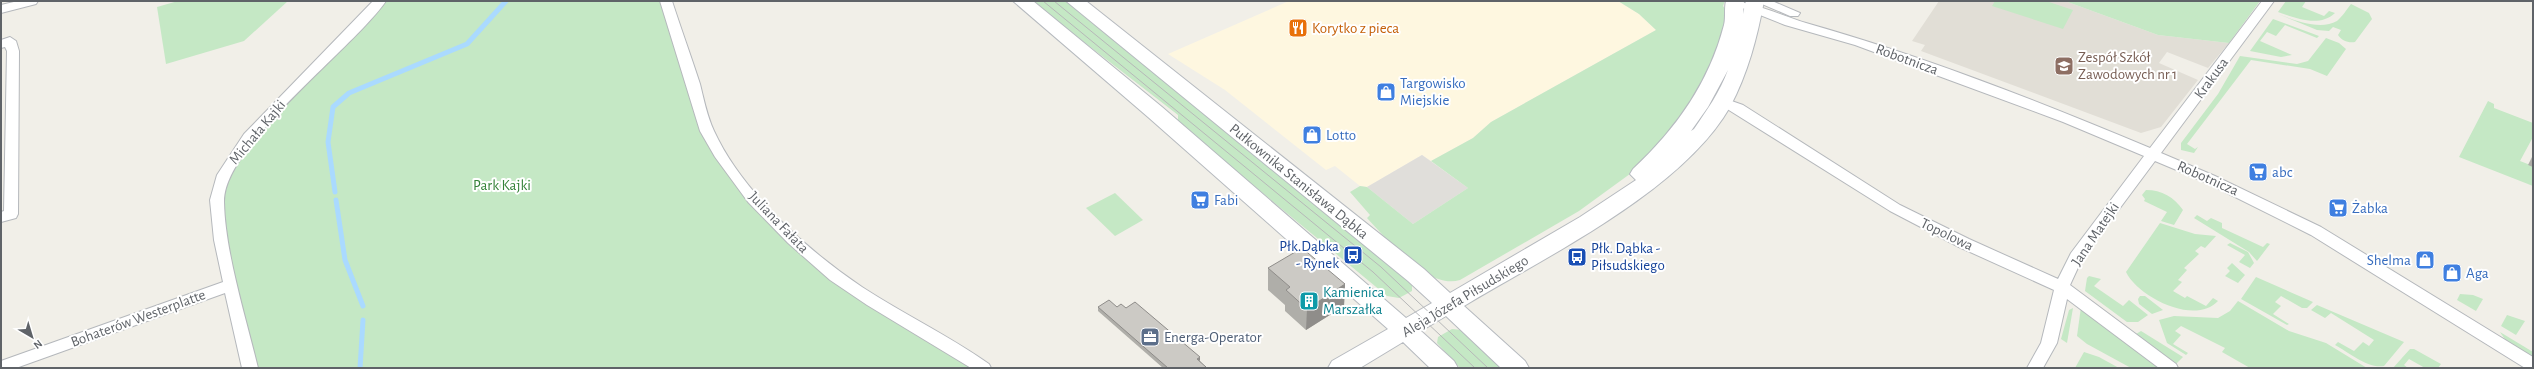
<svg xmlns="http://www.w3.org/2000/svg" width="2534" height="369" viewBox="0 0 2534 369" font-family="'Alegreya Sans',sans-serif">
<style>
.commercial{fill:#fef7e0}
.industrial{fill:#e0deda}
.education{fill:#e1ded6}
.green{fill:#c5e8c5}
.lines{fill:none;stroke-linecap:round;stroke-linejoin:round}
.stream{stroke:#aadaff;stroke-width:5}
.street-casing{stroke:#b5b8bc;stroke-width:2}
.secondary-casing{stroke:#b6babf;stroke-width:2}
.street{fill:#fff;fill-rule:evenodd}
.secondary{fill:#fff;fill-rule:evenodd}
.tram{stroke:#b6b7b8;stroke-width:1}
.wall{fill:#afaea9}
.shaded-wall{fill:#8f8d8a}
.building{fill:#cccac5;stroke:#8f8d8a}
.labels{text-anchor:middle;stroke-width:4;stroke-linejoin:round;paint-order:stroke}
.food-label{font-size:15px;fill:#c56008;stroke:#fff;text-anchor:start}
.education-label{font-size:15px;fill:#785e54;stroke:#fff;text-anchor:start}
.street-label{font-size:15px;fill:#5f6368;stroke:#fff}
.shop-label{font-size:15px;fill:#366cbe;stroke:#fff;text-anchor:start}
.park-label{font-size:15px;fill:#348238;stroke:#fff}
.transit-label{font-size:15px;fill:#164399;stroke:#fff;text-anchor:end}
.culture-label{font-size:15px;fill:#0d838f;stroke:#fff;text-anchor:start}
.service-label{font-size:15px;fill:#4e5e75;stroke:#fff;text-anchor:start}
</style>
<rect width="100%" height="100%" fill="#f1efe8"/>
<path class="commercial" d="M1289,1H1618L1639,14L1656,30L1491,122L1473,138L1431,161L1422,155L1367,187L1360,186L1335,166L1326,170L1225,90L1168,54Z"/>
<path class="industrial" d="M1422,155L1468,188L1413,224L1367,187Z"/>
<path class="education" d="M1939,1H2065L2158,35L2229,43L2208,68L2167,52L2159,63L2198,80L2161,127L2141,133L1921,51L1925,45L1912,41Z"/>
<g class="green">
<path d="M178,1H288L244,41L166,64L157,7Z"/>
<path d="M380,1H666L706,129L747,190L825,268L983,368H250L218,217L232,159Z"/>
<path d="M1031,1H1065L1412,283V291L1399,298L1387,296L1178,123V115Z"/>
<path d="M1618,1H1725L1723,6L1727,11V32L1687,112L1634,171L1579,211L1460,280C1427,290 1388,240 1367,218L1370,215L1350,192L1360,186L1367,187L1413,224L1468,188L1431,161L1473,138L1491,122L1656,30L1639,14Z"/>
<path d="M1995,1H2046L2073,10L2063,29L1992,6Z"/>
<path d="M2065,1H2260L2229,43L2158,35Z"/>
<path d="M2286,1H2306L2302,7L2324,16L2329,11L2335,13C2319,28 2296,18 2278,12Z"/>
<path d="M2351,4L2369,13L2372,19L2355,42C2348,43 2342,41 2338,35L2341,30L2333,27L2329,31L2317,30L2278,14C2294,20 2320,31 2337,21C2342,17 2347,9 2351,4Z"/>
<path d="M2273,19L2319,36L2317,38L2285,25L2276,36L2267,32L2260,41L2292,55L2281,57L2250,51Z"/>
<path d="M2326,38L2339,43L2346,49L2327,76L2310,69L2251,60L2187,144L2195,149L2198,147L2194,153L2181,150V143L2218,94L2240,56L2297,64L2308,61Z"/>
<path d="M2488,101L2494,104V108L2533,123V137L2520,161L2533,166V186L2459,157Z"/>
<path d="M2146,190C2162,190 2174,197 2183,210L2174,225L2161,221L2167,212L2144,201L2145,199L2142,195Z"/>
<path d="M1115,193L1143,220L1115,236L1086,208Z"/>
<path d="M2197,215L2207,221L2211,218L2222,223V228L2263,247L2267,243L2270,244L2257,261L2249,252L2194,218Z"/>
<path d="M2160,223L2195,234L2216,236L2205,248L2201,246L2195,251L2199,254L2184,268L2187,270L2178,280L2182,282L2173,291L2185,298L2187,296L2206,306L2213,298L2218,301C2195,326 2138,297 2126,272Z"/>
<path d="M2230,243L2248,252L2254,263L2250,268L2239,262L2245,255L2227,245Z"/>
<path d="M2232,263L2245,275L2238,283L2225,276L2230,271L2227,268Z"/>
<path d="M2089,276L2101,279L2094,286L2123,306L2129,300L2148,315L2138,322H2127L2085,291L2087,278Z"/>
<path d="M2256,277L2313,302L2307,308H2302L2281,296L2275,302L2281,306L2273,314L2289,324L2287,325L2241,299Z"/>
<path d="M2460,294L2473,295L2483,299L2476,311L2457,300Z"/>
<path d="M2140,296H2145L2163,310L2152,314L2139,304L2138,299Z"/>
<path d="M2238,301L2289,331L2326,343L2367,368H2250L2222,352L2225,348L2181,326L2175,331L2181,335L2173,344L2188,353L2186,355L2167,343L2159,320L2174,316L2218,318L2230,311Z"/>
<path d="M2317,305L2404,342L2384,366C2368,369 2348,352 2335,345L2338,342L2354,351L2363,342L2369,346L2374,340L2331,313L2325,318L2311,310Z"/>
<path d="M2081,307L2162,368H2131L2087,344L2077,336Z"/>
<path d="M2073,308L2067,343L2061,339L2069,310Z"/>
<path d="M2507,315L2525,321L2516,335L2501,326Z"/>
<path d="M1452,329L1462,330L1506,368H1460L1437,343L1438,337Z"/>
<path d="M2141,331L2183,357L2176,364L2136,334Z"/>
<path d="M2500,332L2533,352V358L2506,341Z"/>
<path d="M2410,349H2414L2441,364L2438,368H2425L2409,359L2404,365L2408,368H2393Z"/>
<path d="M2084,352L2099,357L2119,368H2075Z"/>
</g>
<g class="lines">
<g class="stream">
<path d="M335,192L328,142L333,107L349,93L467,44L506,1"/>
<path d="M336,200L345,260L363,306"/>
<path d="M360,368L363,320"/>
</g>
<g class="street-casing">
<g id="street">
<path d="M18,1H38L36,4L1,13V5Z"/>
<path d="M373,1H386C353,49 223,145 224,202C225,252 246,318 258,368H242L225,293L16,368H1V361L223,282L214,240L210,200L217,175L244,134Z"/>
<path d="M660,1H672C681,29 691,56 700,84C704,100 707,116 714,131C742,192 807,250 862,287C903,314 948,335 989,364L991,368H971L867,305L830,280L788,243L748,202L715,157L700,131Z"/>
<path d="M1725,1C1753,1 1779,15 1806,23C1923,56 2038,101 2150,148L2262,1H2274L2161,153L2215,176L2321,227L2533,357V368H2525L2311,235L2205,182L2155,161L2082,259L2070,285L2176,364L2178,368H2159L2067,299L2057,343L2043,368H2027L2041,343L2054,290L1959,247L1890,211L1716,102L1723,98L1743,105L1900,205L1969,239L2058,279L2071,253L2144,156L2063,122L1944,78L1855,45L1785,25Z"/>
<path d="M1755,1H1772L1800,13L1798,16H1790Z"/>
<path d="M10,37L16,41L19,51L18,214L16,218L1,222V212L4,211L7,51L5,47L1,48V40Z"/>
</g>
</g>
<g class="secondary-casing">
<path id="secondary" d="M1013,1H1033L1162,107L1406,318L1432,303L1408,281L1066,1H1086L1424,269L1450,293L1580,217L1636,180L1630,174L1633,169C1676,129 1709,83 1724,25C1726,17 1724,9 1726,1H1744L1743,14L1746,1H1764C1757,38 1748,73 1730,107C1682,191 1547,256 1464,306L1525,361L1529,368H1501L1446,316L1421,331L1454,361L1458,368H1430L1403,342L1360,368H1328L1332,361L1388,329L1148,117ZM1728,70C1720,92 1707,110 1694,129L1691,131L1708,107Z"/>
</g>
<use href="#street" class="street"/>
<use href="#secondary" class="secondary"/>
<g class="tram">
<path d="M1043,1L1373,272L1475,368"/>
<path d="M1054,1L1381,267L1488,368"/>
</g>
</g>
<g class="wall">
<path d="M2533,155V167L2528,165Z"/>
<path d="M1268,268L1345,284L1344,306L1306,330L1285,311V305L1268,290Z"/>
<path d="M1098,307L1126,308L1200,361L1206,368H1163L1098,311Z"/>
</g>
<g class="shaded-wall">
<path d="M1345,284L1344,306L1306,330L1307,309Z"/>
<path d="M1200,357V361L1197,359Z"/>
</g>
<g class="building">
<path d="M1302,248L1345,284L1307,309L1286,290L1290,287L1268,268Z"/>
<path d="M1109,300L1117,307L1121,304L1126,308L1135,302L1200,357L1197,359L1206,367L1204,368H1168L1098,307Z"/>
</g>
<defs>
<g id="restaurant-square" transform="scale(1)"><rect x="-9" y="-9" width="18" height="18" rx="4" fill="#e8710a" stroke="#fff"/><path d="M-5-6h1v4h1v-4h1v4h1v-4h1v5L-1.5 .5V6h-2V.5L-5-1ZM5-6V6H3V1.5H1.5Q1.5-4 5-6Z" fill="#fff"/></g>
<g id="school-square" transform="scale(1)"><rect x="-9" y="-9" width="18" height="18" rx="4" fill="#8d6e63" stroke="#fff"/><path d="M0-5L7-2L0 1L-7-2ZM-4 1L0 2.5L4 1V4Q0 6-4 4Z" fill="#fff"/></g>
<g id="shop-square" transform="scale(1)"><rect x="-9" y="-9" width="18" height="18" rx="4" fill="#3f7fe0" stroke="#fff"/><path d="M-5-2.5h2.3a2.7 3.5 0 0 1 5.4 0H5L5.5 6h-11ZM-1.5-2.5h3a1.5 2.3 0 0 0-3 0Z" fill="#fff"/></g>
<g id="supermarket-square" transform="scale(1)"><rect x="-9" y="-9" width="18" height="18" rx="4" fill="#3f7fe0" stroke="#fff"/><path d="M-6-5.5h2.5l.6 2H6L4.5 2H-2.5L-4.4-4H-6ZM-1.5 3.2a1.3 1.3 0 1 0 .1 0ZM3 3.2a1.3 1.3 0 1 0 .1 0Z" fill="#fff"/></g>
<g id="bus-square" transform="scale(1)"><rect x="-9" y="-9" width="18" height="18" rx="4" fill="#1a4fb4" stroke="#fff"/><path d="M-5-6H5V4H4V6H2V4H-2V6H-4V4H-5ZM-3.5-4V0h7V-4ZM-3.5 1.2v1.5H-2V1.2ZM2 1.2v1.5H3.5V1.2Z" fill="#fff"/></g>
<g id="building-square" transform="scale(1)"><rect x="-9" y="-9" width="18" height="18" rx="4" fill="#0f9aa8" stroke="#fff"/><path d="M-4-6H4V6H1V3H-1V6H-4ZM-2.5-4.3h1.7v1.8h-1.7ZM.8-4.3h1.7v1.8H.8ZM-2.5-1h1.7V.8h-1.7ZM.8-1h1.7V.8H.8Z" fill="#fff"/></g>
<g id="office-square" transform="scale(1)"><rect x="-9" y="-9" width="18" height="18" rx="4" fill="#5c6f8a" stroke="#fff"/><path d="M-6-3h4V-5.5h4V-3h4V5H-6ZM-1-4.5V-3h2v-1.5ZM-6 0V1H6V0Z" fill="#fff"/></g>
</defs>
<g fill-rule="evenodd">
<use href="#restaurant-square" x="1298" y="28"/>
<use href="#school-square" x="2064" y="66"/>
<use href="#shop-square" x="1386" y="92"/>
<use href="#shop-square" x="1312" y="135"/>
<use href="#supermarket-square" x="2258" y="172"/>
<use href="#supermarket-square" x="1200" y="200"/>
<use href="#supermarket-square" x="2338" y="208"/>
<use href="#bus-square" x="1353" y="255"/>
<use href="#bus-square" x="1577" y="257"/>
<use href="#shop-square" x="2425" y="260"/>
<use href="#shop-square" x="2452" y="273"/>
<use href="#building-square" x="1309" y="301"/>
<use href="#office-square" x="1150" y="337"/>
</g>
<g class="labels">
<g class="food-label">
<text x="1312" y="33">Korytko z pieca</text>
</g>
<g class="education-label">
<text x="2078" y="62">Zespół Szkół<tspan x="2078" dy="17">Zawodowych nr 1</tspan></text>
</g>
<g class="street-label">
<text transform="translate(1907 59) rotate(20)" y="5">Robotnicza</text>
<text transform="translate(2211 78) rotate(-54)" y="5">Krakusa</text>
<text transform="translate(257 132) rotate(-50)" y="5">Michała Kajki</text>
<text transform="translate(2208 178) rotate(24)" y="5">Robotnicza</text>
<text transform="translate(1299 181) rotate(39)" y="5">Pułkownika Stanisława Dąbka</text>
<text transform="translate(779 222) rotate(46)" y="5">Juliana Fałata</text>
<text transform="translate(1947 234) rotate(26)" y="5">Topolowa</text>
<text transform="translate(2095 234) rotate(-56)" y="5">Jana Matejki</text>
<text transform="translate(1465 296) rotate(-31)" y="5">Aleja Józefa Piłsudskiego</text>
<text transform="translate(138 318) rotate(-20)" y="5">Bohaterów Westerplatte</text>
</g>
<g class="shop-label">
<text x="1400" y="88">Targowisko<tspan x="1400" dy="17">Miejskie</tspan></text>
<text x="1326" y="140">Lotto</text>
<text x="2272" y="177">abc</text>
<text x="1214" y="205">Fabi</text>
<text x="2352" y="213">Żabka</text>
<text x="2411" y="265" text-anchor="end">Shelma</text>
<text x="2466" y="278">Aga</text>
</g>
<g class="park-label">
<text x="502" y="190">Park Kajki</text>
</g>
<g class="transit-label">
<text x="1339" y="251">Płk.Dąbka<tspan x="1339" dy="17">- Rynek</tspan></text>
<text x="1591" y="253" text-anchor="start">Płk. Dąbka -<tspan x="1591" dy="17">Piłsudskiego</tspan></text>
</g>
<g class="culture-label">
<text x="1323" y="297">Kamienica<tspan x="1323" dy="17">Marszałka</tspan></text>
</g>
<g class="service-label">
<text x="1164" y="342">Energa-Operator</text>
</g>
</g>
<rect width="2534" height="369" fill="none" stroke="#5f6368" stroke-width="4"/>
<g transform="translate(32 337) rotate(142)" stroke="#ffffff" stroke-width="3" paint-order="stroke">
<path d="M0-3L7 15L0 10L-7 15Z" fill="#5f6368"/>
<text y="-6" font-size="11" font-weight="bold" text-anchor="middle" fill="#5f6368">N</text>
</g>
</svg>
